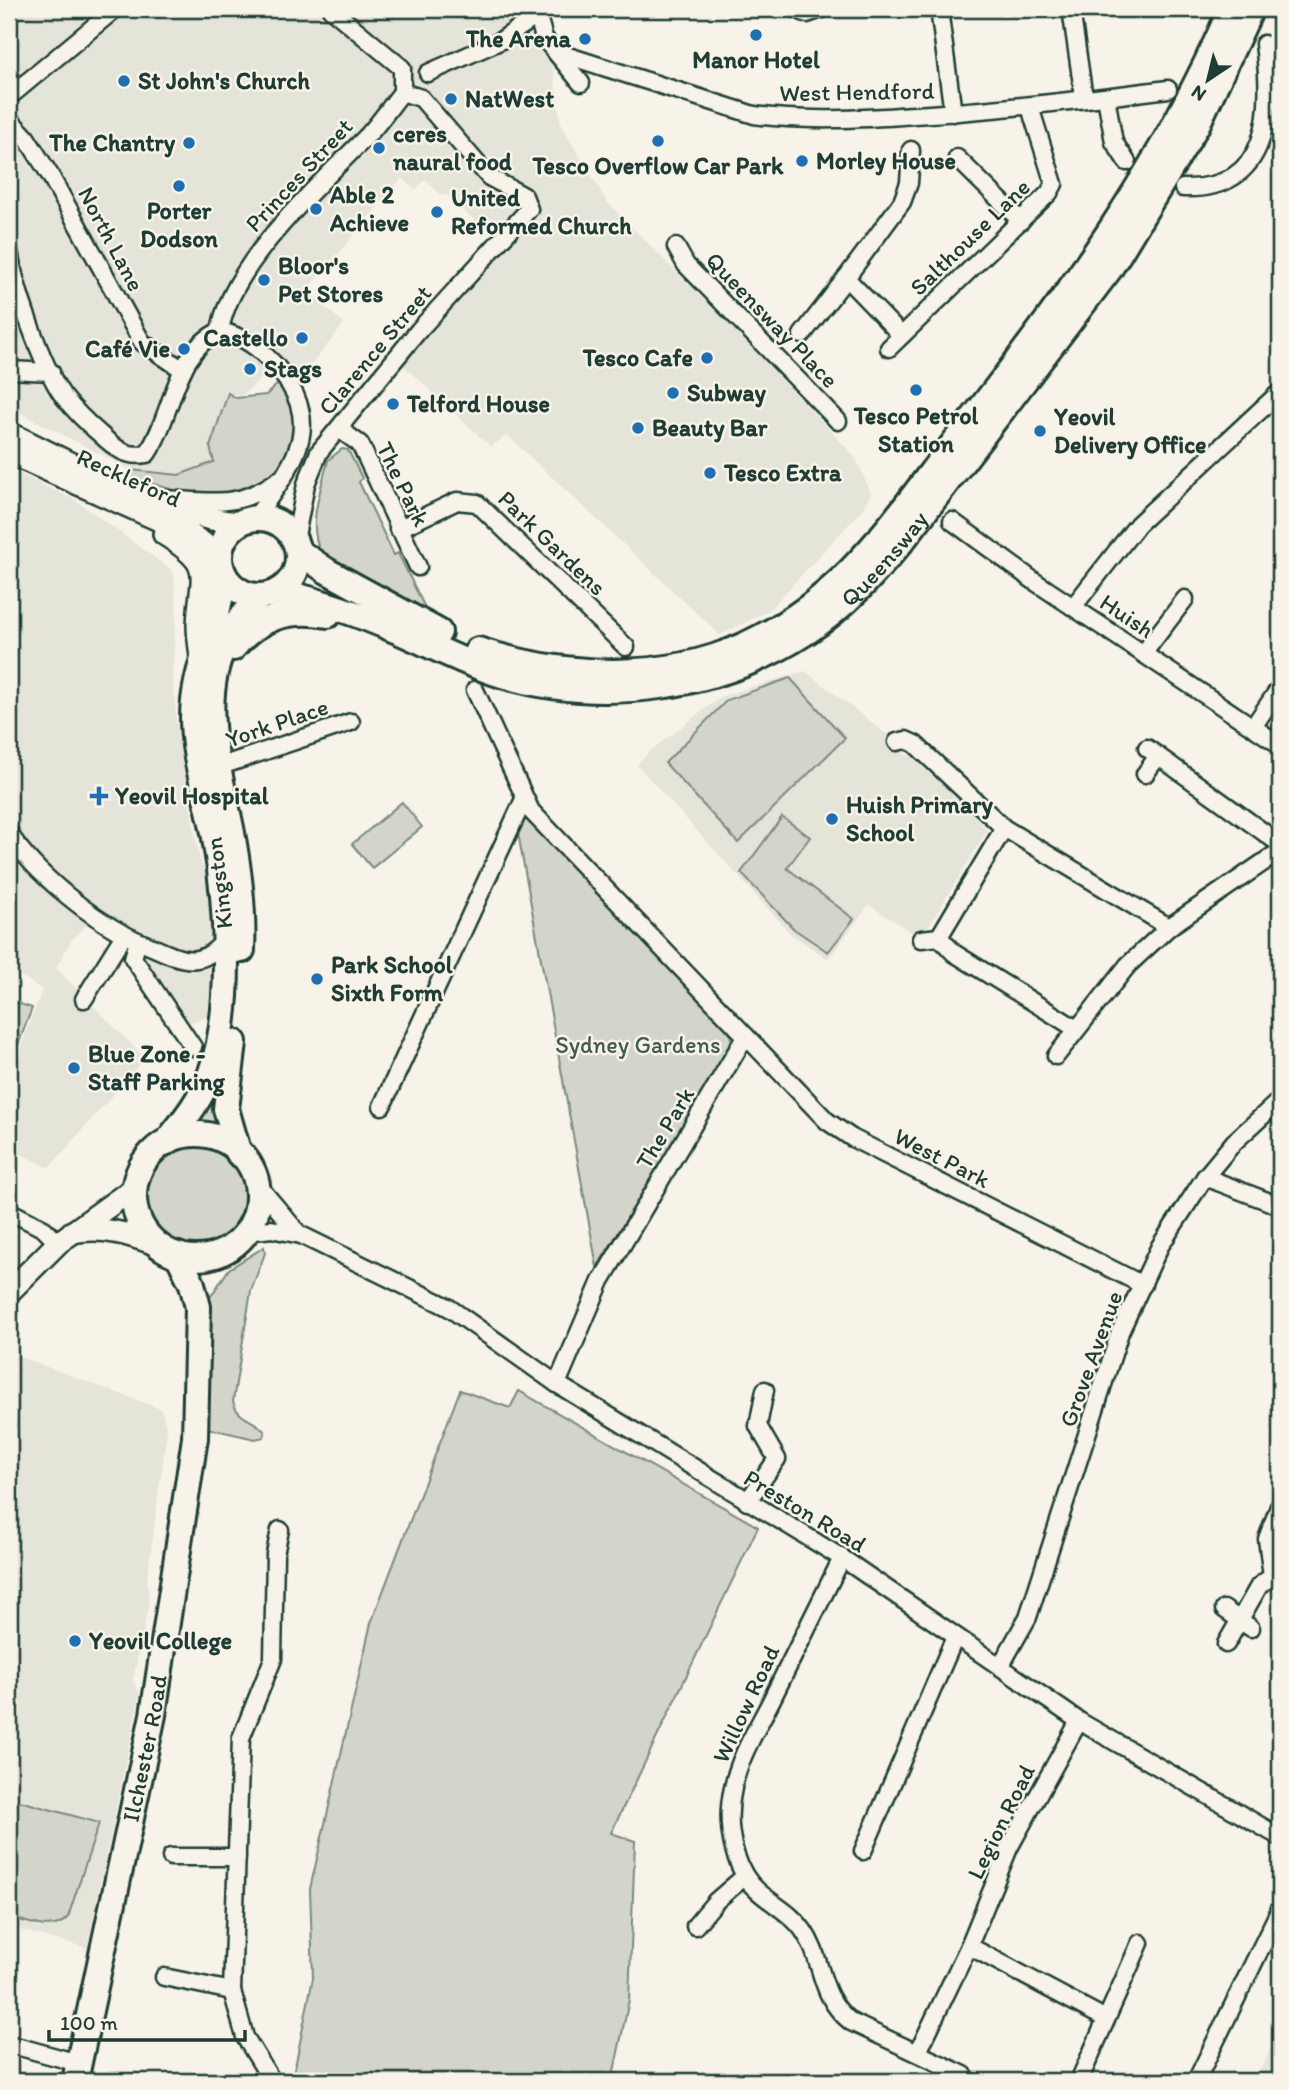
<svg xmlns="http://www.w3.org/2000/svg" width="1289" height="2090" viewBox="0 0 1289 2090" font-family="Itim,sans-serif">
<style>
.built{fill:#e5e4d9}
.green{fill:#d3d5ca;stroke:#79897f;stroke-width:2}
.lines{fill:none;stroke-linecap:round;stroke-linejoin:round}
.minor-casing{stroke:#1f3d34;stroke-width:21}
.major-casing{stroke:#1f3d34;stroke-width:26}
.highway-casing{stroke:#1f3d34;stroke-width:30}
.minor{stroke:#f7f3e8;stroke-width:16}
.major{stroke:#f7f3e8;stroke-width:21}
.highway{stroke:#f7f3e8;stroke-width:24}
.poi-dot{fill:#1f6fb2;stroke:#f7f3e8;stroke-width:2.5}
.labels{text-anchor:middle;stroke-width:5;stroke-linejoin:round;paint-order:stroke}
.poi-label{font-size:24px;font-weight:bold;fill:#1f3d34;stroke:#f7f3e8;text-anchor:start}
.street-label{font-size:24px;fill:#1f3d34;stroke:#f7f3e8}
.park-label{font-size:24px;fill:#435b52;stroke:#f7f3e8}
</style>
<rect width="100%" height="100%" fill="#f7f3e8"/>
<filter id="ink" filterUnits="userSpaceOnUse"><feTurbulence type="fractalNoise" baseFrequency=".0143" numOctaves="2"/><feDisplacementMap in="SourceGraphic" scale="14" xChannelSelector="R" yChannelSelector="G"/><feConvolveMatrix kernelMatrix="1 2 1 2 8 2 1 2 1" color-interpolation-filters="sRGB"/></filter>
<g filter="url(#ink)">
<g class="built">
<path d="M9,9H520L551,53L561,125L607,202L762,358L855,457L871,493L862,510L768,611L720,635L507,435L491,447L401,363L508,247L458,207L449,195H441L425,180L415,190L402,178L307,290L344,324L293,388L270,371L241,396L228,393L215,462L179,475L131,470L9,407Z"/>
<path d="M9,469L75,500L173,571L177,606L172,675L178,737L199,856L208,883L212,934L206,952L212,974L207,1017L186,1023L133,962L90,921L72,939L56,968L145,1058L49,1168L9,1148V1079L42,990L9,967Z"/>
<path d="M805,671L889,736L905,755H909L969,808L987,831L929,926L913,933L869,905L828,959L791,934L637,765L650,751L722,696Z"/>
<path d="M9,1353L161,1409L167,1430L147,1581L149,1602L133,1680L140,1694L87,1948L9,1927Z"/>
<path d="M1280,2031V2081H1254Z"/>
</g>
<g class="green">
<path d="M282,380L288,390L297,425L290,454L275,477L231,497L184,493L129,477L131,470L179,475L214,462L210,447L228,393L236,398L266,395Z"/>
<path d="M342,449L348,450L362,478L359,482L394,555L398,553L425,608L418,613L322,555C306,526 321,490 328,460Z"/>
<path d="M790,678L845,738L738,843L665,763L727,700Z"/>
<path d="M402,802L422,827L372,868L352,844Z"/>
<path d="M782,817L810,837L787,868L854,919L828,952L794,929L741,873Z"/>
<path d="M530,818L727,1024L732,1042L724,1060L597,1267L518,833L521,820Z"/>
<path d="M9,1000L32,1008L9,1069Z"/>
<path d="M219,1086L220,1131L193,1126Z"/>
<circle cx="196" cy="1197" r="53"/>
<path d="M264,1247L265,1253L251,1291L233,1401C237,1420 254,1418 265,1432L264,1437L255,1439L207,1428V1302L229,1269Z"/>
<path d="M460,1390L510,1408L519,1391L758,1527L611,1833L635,1841L629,2000L612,2081H302L293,2077L313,1978L310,1889L371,1623Z"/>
<path d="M9,1798L99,1823L68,1917C53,1934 30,1922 9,1917Z"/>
</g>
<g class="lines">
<g class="minor-casing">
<g id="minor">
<path d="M331,9L402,68V92"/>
<path d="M796,9L807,14L822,9"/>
<path d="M939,9L953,113"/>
<path d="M1071,9L1084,98"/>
<path d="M537,13L544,38L581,83"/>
<path d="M556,52L754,115C807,122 861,119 914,115C999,110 1083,100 1168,89"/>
<path d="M428,73L500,41L547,9"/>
<path d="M9,97L115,9"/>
<path d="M1106,97L1114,142L1127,162"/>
<path d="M9,119L26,137L50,175L142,342L183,370"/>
<path d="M957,158L1021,221"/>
<path d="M1183,188C1271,191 1273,110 1264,44"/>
<path d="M676,247L686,265L838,421"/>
<path d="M9,250C14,286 42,366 63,396C74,410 87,423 100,434C115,448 126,458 147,454C173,416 174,351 220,331"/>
<path d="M220,331C230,264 322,182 368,135C380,122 391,106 402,92"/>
<path d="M220,331C241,335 259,348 274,364C328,424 294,463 255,518"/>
<path d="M802,335L846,278"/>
<path d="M901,335L846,278L902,202L909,183L911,150"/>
<path d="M889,348L1049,193L1054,184L1030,107"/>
<path d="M9,370L51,372"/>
<path d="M339,429L360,444L418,567"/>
<path d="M163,499C211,501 236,510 278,480"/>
<path d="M952,521L1034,581L1280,745"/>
<path d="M398,529L457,501L477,503L626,647"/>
<path d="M295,541L306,484L319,452L419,330L529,209L524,196L489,177L421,98L402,92"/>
<path d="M1073,607L1138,524L1280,392"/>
<path d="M1143,654L1185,599"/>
<path d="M475,690L531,811L827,1121L852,1138L1143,1285"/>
<path d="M1253,727L1280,687"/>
<path d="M897,742L906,740L915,744L1004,828L1169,927"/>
<path d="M1147,748L1280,844"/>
<path d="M218,767L351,722"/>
<path d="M1145,774L1158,756"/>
<path d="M9,833C34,874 95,922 138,941L133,958L193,1047"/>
<path d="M939,937L954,953L1075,1028"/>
<path d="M939,937L1004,828"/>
<path d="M921,939L939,937"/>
<path d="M138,941C174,955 198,976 226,938"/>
<path d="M84,999L124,935"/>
<path d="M1056,1056L1128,965L1169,927L1280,851"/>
<path d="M382,1106L524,799"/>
<path d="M1205,1177L1280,1206"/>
<path d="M255,1182L299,1234"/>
<path d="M9,1211L44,1229L58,1243"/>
<path d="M247,1232L271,1229L301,1235L448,1307L557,1384L842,1558L1079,1721L1280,1837"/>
<path d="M557,1384L601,1281L745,1037"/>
<path d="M747,1502L777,1459L758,1426L765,1390"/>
<path d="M1280,1504L1267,1539L1272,1576L1280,1583"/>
<path d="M842,1558C818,1606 795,1653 771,1701C757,1729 739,1757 733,1788C726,1817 730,1850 745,1876C759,1899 788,1908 803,1930C825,1961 817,1995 851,2022L964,2075"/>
<path d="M1224,1609L1251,1628"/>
<path d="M1226,1644L1259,1586L1272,1576"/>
<path d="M1001,1665L1028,1617L1120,1332L1160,1246L1205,1177L1234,1142L1280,1100"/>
<path d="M863,1851L955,1637"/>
<path d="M171,1857H237"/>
<path d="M695,1926L716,1901L745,1876"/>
<path d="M969,1946L1106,2019"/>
<path d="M164,1977L232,1991"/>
<path d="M9,2044L78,2063"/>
<path d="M918,2052L969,1946L1009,1848L1079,1721"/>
<path d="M272,2081L245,2037L232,1991L241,1738L273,1659L275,1554L280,1530"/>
<path d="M1079,2081L1140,1943"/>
<path d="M1196,2081L1280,1909"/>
</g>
</g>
<g class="major-casing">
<g id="major">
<path d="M9,433C74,464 169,519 240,523"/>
<path d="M9,453L188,533L204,544L220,563"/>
<path d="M164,534C217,567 200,573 198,625C198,636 200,647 201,658"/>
<path d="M72,1232C103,1226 129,1234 158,1245"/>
<path d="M9,1292L58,1243L134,1188"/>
</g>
</g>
<g class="highway-casing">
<g id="highway">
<circle cx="259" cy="557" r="39"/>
<path d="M298,551L327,571L439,632"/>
<path id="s1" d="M279,591C319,601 357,613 395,630C431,645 465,664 502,675C603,705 720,689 808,631C845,607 875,573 903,540L1109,270L1197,125L1251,9"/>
<path d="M233,648C260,617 288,608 328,615"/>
<path d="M478,650C562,677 663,683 745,645C848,597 893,520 960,435C1065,301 1164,167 1231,9"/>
<path d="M242,950C244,911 239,871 232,833C220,770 195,701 227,639C235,624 248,610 259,597"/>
<path d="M234,1042L226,1109L239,1154"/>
<circle cx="196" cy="1196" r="62"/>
<path d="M167,1142C183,1121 200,1101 210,1075C234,1013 227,903 215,838C208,798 193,759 193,718C193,665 222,622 223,573"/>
<path id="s2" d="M75,2081L153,1715L195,1438L198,1307L192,1284L178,1255"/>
</g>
</g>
<use href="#minor" class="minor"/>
<use href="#major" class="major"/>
<use href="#highway" class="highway"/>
</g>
</g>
<g class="poi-dot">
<circle cx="756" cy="35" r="7"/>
<circle cx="585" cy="39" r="7"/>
<circle cx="124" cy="81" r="7"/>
<circle cx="451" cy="99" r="7"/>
<circle cx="658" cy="141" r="7"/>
<circle cx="189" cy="143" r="7"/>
<circle cx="379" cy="148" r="7"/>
<circle cx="802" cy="161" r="7"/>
<circle cx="179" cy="186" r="7"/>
<circle cx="316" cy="209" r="7"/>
<circle cx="437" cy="212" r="7"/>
<circle cx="264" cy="280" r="7"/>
<circle cx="302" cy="338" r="7"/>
<circle cx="184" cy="349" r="7"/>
<circle cx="707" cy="358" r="7"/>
<circle cx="250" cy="369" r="7"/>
<circle cx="916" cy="390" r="7"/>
<circle cx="673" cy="393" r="7"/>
<circle cx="393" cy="404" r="7"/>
<circle cx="638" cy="428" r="7"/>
<circle cx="1040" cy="431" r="7"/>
<circle cx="710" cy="473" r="7"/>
<path d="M95.5 785.5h7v7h7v7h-7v7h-7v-7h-7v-7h7z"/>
<circle cx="832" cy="819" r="7"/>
<circle cx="317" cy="979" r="7"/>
<circle cx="74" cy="1068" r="7"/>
<circle cx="75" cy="1641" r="7"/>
</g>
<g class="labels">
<g class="poi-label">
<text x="571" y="47" text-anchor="end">The Arena</text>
<text x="756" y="68" text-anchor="middle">Manor Hotel</text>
<text x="138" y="89">St John's Church</text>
<text x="465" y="107">NatWest</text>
<text x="393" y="142">ceres<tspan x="393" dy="28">naural food</tspan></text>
<text x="175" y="151" text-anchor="end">The Chantry</text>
<text x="816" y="169">Morley House</text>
<text x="658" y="174" text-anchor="middle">Tesco Overflow Car Park</text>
<text x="330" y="203">Able 2<tspan x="330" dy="28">Achieve</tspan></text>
<text x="451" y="206">United<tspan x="451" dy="28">Reformed Church</tspan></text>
<text x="179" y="219" text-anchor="middle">Porter<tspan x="179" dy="28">Dodson</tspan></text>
<text x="278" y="274">Bloor's<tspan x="278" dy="28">Pet Stores</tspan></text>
<text x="288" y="346" text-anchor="end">Castello</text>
<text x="170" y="357" text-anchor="end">Café Vie</text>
<text x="693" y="366" text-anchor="end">Tesco Cafe</text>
<text x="264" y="377">Stags</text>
<text x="687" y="401">Subway</text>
<text x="407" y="412">Telford House</text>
<text x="916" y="424" text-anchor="middle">Tesco Petrol<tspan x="916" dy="28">Station</tspan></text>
<text x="1054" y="425">Yeovil<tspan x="1054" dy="28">Delivery Office</tspan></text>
<text x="652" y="436">Beauty Bar</text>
<text x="724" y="481">Tesco Extra</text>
<text x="115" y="804">Yeovil Hospital</text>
<text x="846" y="813">Huish Primary<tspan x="846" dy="28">School</tspan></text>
<text x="331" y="973">Park School<tspan x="331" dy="28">Sixth Form</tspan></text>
<text x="88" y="1062">Blue Zone -<tspan x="88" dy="28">Staff Parking</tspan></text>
<text x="89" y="1649">Yeovil College</text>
</g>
<g class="street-label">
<text transform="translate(857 92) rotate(-1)" y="8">West Hendford</text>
<text transform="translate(299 175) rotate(-47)" y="8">Princes Street</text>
<text transform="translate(970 237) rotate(-44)" y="8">Salthouse Lane</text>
<text transform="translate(111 239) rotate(62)" y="8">North Lane</text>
<text transform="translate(772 320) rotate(46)" y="8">Queensway Place</text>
<text transform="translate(375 350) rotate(-50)" y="8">Clarence Street</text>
<text transform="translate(129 478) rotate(24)" y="8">Reckleford</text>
<text transform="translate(403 484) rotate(64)" y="8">The Park</text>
<text transform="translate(552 543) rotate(44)" y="8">Park Gardens</text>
<text dy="8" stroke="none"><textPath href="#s1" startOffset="663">Queensway</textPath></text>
<text transform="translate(1127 616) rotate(34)" y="8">Huish</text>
<text transform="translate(277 723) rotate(-19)" y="8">York Place</text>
<text transform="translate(219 883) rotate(-97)" y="8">Kingston</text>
<text transform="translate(665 1128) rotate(-59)" y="8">The Park</text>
<text transform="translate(942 1158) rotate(27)" y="8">West Park</text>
<text transform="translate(1091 1359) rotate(-70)" y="8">Grove Avenue</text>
<text transform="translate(805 1511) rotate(31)" y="8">Preston Road</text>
<text transform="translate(746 1704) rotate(-65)" y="8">Willow Road</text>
<text dy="8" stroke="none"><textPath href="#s2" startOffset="340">Ilchester Road</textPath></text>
<text transform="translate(1001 1822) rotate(-64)" y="8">Legion Road</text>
</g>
<g class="park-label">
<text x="638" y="1053">Sydney Gardens</text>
</g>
</g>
<rect width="1289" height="2090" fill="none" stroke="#f7f3e8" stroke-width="35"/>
<rect x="18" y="18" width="1254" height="2055" fill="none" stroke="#1f3d34" stroke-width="2.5" filter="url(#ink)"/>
<g transform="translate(1208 80) rotate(215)" stroke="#f7f3e8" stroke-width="5" paint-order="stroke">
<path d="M0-5L12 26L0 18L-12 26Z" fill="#1f3d34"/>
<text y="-10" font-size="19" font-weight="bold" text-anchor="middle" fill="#1f3d34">N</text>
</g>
<path d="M49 2030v10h196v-10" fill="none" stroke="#1f3d34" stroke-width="3.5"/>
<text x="60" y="2030" font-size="21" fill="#1f3d34" stroke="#f7f3e8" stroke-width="5" paint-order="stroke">100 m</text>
</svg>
